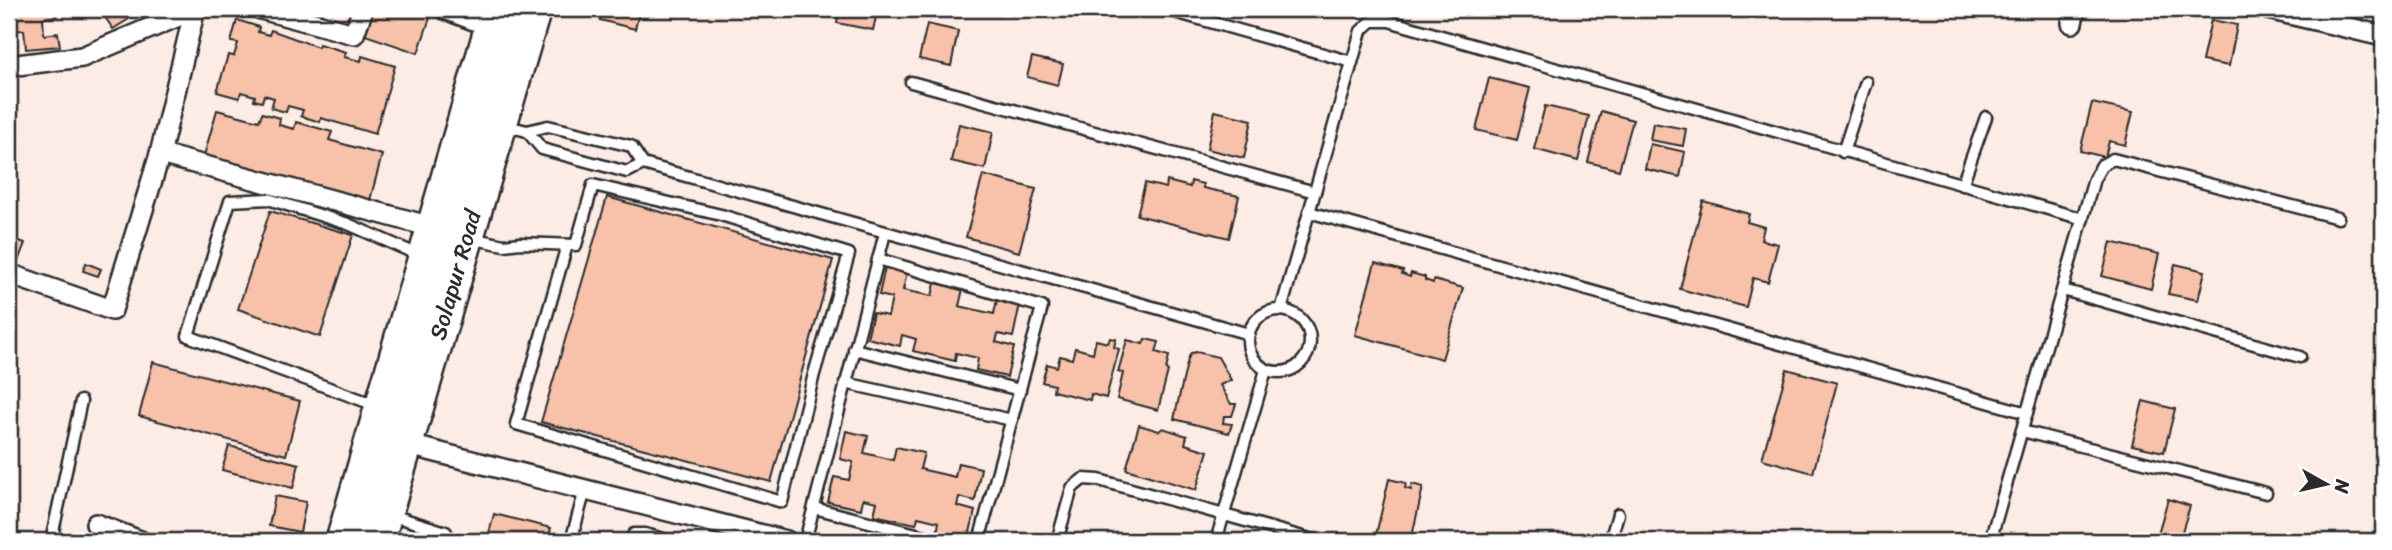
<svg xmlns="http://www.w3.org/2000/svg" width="2392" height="550" viewBox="0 0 2392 550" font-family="Sriracha,sans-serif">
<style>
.building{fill:#f7c1aa;stroke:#2b2b2b;stroke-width:2}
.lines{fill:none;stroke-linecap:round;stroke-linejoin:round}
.lane-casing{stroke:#2b2b2b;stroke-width:15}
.street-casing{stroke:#2b2b2b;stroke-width:24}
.highway-casing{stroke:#2b2b2b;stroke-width:40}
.lane{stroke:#fff;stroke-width:10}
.street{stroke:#fff;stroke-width:19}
.highway{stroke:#fff;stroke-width:35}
.labels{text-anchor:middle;stroke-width:6;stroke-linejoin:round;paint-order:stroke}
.street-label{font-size:23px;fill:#2b2b2b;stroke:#fff}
</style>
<rect width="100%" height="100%" fill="#fdece6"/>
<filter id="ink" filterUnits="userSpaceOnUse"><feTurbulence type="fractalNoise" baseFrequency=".0143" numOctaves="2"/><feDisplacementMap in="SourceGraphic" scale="14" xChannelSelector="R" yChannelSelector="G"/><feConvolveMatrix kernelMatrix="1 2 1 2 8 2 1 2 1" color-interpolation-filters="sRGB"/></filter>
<g filter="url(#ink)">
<g class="building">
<path d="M9,9H56L57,16L43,18L44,35L58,33L60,46L26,49L24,30L9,31Z"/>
<path d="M112,9H145L113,29L103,14Z"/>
<path d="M374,9H433L418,53L365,35Z"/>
<path d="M604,9H640L635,29L600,20Z"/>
<path d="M839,9H878L873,30L837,23Z"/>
<path d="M237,20L259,27L258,32L269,35L271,30L318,47L319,44L346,52L344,57L361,61L362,56L395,66L375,134L321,118L320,122L301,116L303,110L288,106L286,112L271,108L274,98L264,95L262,102L254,100L255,96L241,92L239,98L217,92L228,55L234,56L238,43L231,42Z"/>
<path d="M2211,20L2237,25L2229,66L2202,61Z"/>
<path d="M927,24L958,31L951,66L919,59Z"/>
<path d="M1032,57L1063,64L1058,85L1027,77Z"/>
<path d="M1489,78L1530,88L1517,140L1476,130Z"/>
<path d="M2092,103L2133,112L2125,145L2109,141L2105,157L2080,151Z"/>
<path d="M1545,106L1589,116L1578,161L1534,149Z"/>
<path d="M217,110L259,121L262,113L280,118L279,125L294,129L296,122L332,132L329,140L382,155L369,204L203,159Z"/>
<path d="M1215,111L1252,120L1244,158L1207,149Z"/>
<path d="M1601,111L1633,120L1619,170L1588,162Z"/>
<path d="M1653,123L1686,129L1683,146L1650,140Z"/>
<path d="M959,124L993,132L985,169L951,161Z"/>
<path d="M1650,144L1685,152L1680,177L1645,169Z"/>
<path d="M983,175L1036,189L1019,252L966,237Z"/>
<path d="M1167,181L1190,187L1191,181L1203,184V188L1239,196L1229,238L1137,215L1145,183L1166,188Z"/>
<path d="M607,197L833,260L771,482L541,422Z"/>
<path d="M1703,201L1749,214L1747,222L1764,227L1761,240L1778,244L1768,282L1753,278L1746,307L1680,289Z"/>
<path d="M270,211L353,235L320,337L238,309Z"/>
<path d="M9,237L25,243L18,261L9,258Z"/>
<path d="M2111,242L2159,254L2151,289L2102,276Z"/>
<path d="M86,263L101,269L98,276L83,271Z"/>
<path d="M1375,263L1403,271L1402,274L1410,277L1411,273L1425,277V280L1433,283L1434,280L1463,288L1442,359L1355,335Z"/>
<path d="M2175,264L2205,271L2198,300L2168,294Z"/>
<path d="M885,267L907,272L903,290L932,296L935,283L963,289L959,306L994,314L997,299L1020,304L1013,337L998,334L996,342L1014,347L1007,377L976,370L978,358L956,353L955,361L913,351L916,339L902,335L900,346L867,338L873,313L888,316L892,298L879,295Z"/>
<path d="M1110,338L1116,339L1114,347L1119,349L1106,398L1091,394L1090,400L1053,391L1054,385L1042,382L1047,364L1057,367L1060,356L1072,359L1075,348L1093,353L1096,340L1108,343Z"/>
<path d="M1145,339L1159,342L1156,352L1169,356L1166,370L1168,371L1158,410L1117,399L1123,373L1118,372L1127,340L1143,344Z"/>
<path d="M1197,352L1218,357L1231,380L1220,385L1231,404H1236L1232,416H1224L1223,423L1232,424L1229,433L1174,419L1188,359L1191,353Z"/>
<path d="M153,362L300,401L286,455L139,416Z"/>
<path d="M1787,369L1837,383L1813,473L1762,459Z"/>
<path d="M2143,401L2175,409L2164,452L2132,445Z"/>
<path d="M1139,425L1159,431L1163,428L1187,436L1185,444L1208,451L1196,490L1126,469Z"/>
<path d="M846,431L868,436L864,453L893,460L896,447L924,453L920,469L955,477L958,463L981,468L975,501L959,497L957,506L975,511L968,541L937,534L939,522L918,517L916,524L874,515L877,502L863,499L861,509L828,502L834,477L849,480L853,462L840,459Z"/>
<path d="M229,446L299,464L293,488L222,470Z"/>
<path d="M1389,479L1406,483L1405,488L1411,490L1412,484L1423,487L1411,541L1376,535Z"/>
<path d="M275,496L306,502L300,532L269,526Z"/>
<path d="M2168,499L2190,506L2179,541L2157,537Z"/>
<path d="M494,514L551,528L548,541H487Z"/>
</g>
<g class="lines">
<g class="lane-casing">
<g id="lane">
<path d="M1164,9L1352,62"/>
<path d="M911,82L1315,192"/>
<path d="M503,125L527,131L548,126L631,146L643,164L1249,334"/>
<path d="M527,131L542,149L627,172L643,164"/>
<path d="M1843,152L1866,82"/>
<path d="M1962,185L1986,117"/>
<path d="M1309,212L2027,413"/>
<path d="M470,238L504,245L520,243L576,245L593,185L721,215L849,254L814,374L782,502L516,424L567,245"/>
<path d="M878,259L1042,307L979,541"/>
<path d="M2063,290L2300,357"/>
<path d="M1281,310L1361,31L1372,21H1389L2083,219"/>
<circle cx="1279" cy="341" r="31"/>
<path d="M854,349L1020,390"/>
<path d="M845,383L1012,420"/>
<path d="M378,406L188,336L230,201L268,199L348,224L421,256"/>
<path d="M2022,431L2266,493"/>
<path d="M814,508L944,541"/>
<path d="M391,515L446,532L443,541"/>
<path d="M51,541L81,401"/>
<path d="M571,541L585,490"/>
<path d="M629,541L634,534H645L671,541"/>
<path d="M805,541L885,233"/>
<path d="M1057,541L1072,488L1083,479L1099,480L1317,541"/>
<path d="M1216,541L1266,370"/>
<path d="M1610,541L1618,514"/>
<path d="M1990,541L2094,179L2102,165L2113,159L2338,218"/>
</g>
</g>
<g class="street-casing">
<g id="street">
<path d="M261,9L354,34L363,9"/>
<path d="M445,9L492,27"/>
<path d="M2268,9L2383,36"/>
<path d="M2072,23L2075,9"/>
<path d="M9,66L82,57L195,9"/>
<path d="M160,154L443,230"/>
<path d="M9,274L112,310L160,154L195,9"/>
<path d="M405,444L786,541"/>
<path d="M96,524L140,541"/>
</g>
</g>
<g class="highway-casing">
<g id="highway">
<path d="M344,541L498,9"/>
<path d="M376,541L533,9"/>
</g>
</g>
<use href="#lane" class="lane"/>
<use href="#street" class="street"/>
<use href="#highway" class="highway"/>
</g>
</g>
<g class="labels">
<g class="street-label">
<text transform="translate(455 275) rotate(-74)" y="8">Solapur Road</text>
</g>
</g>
<rect width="2392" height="550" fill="none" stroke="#fff" stroke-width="35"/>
<rect x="18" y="18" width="2357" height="515" fill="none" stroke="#2b2b2b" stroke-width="2.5" filter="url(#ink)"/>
<g transform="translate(2326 484) rotate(98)" stroke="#ffffff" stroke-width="5" paint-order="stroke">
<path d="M0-5L12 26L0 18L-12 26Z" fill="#2b2b2b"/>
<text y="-10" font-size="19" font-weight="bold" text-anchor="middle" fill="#2b2b2b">N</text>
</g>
</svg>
